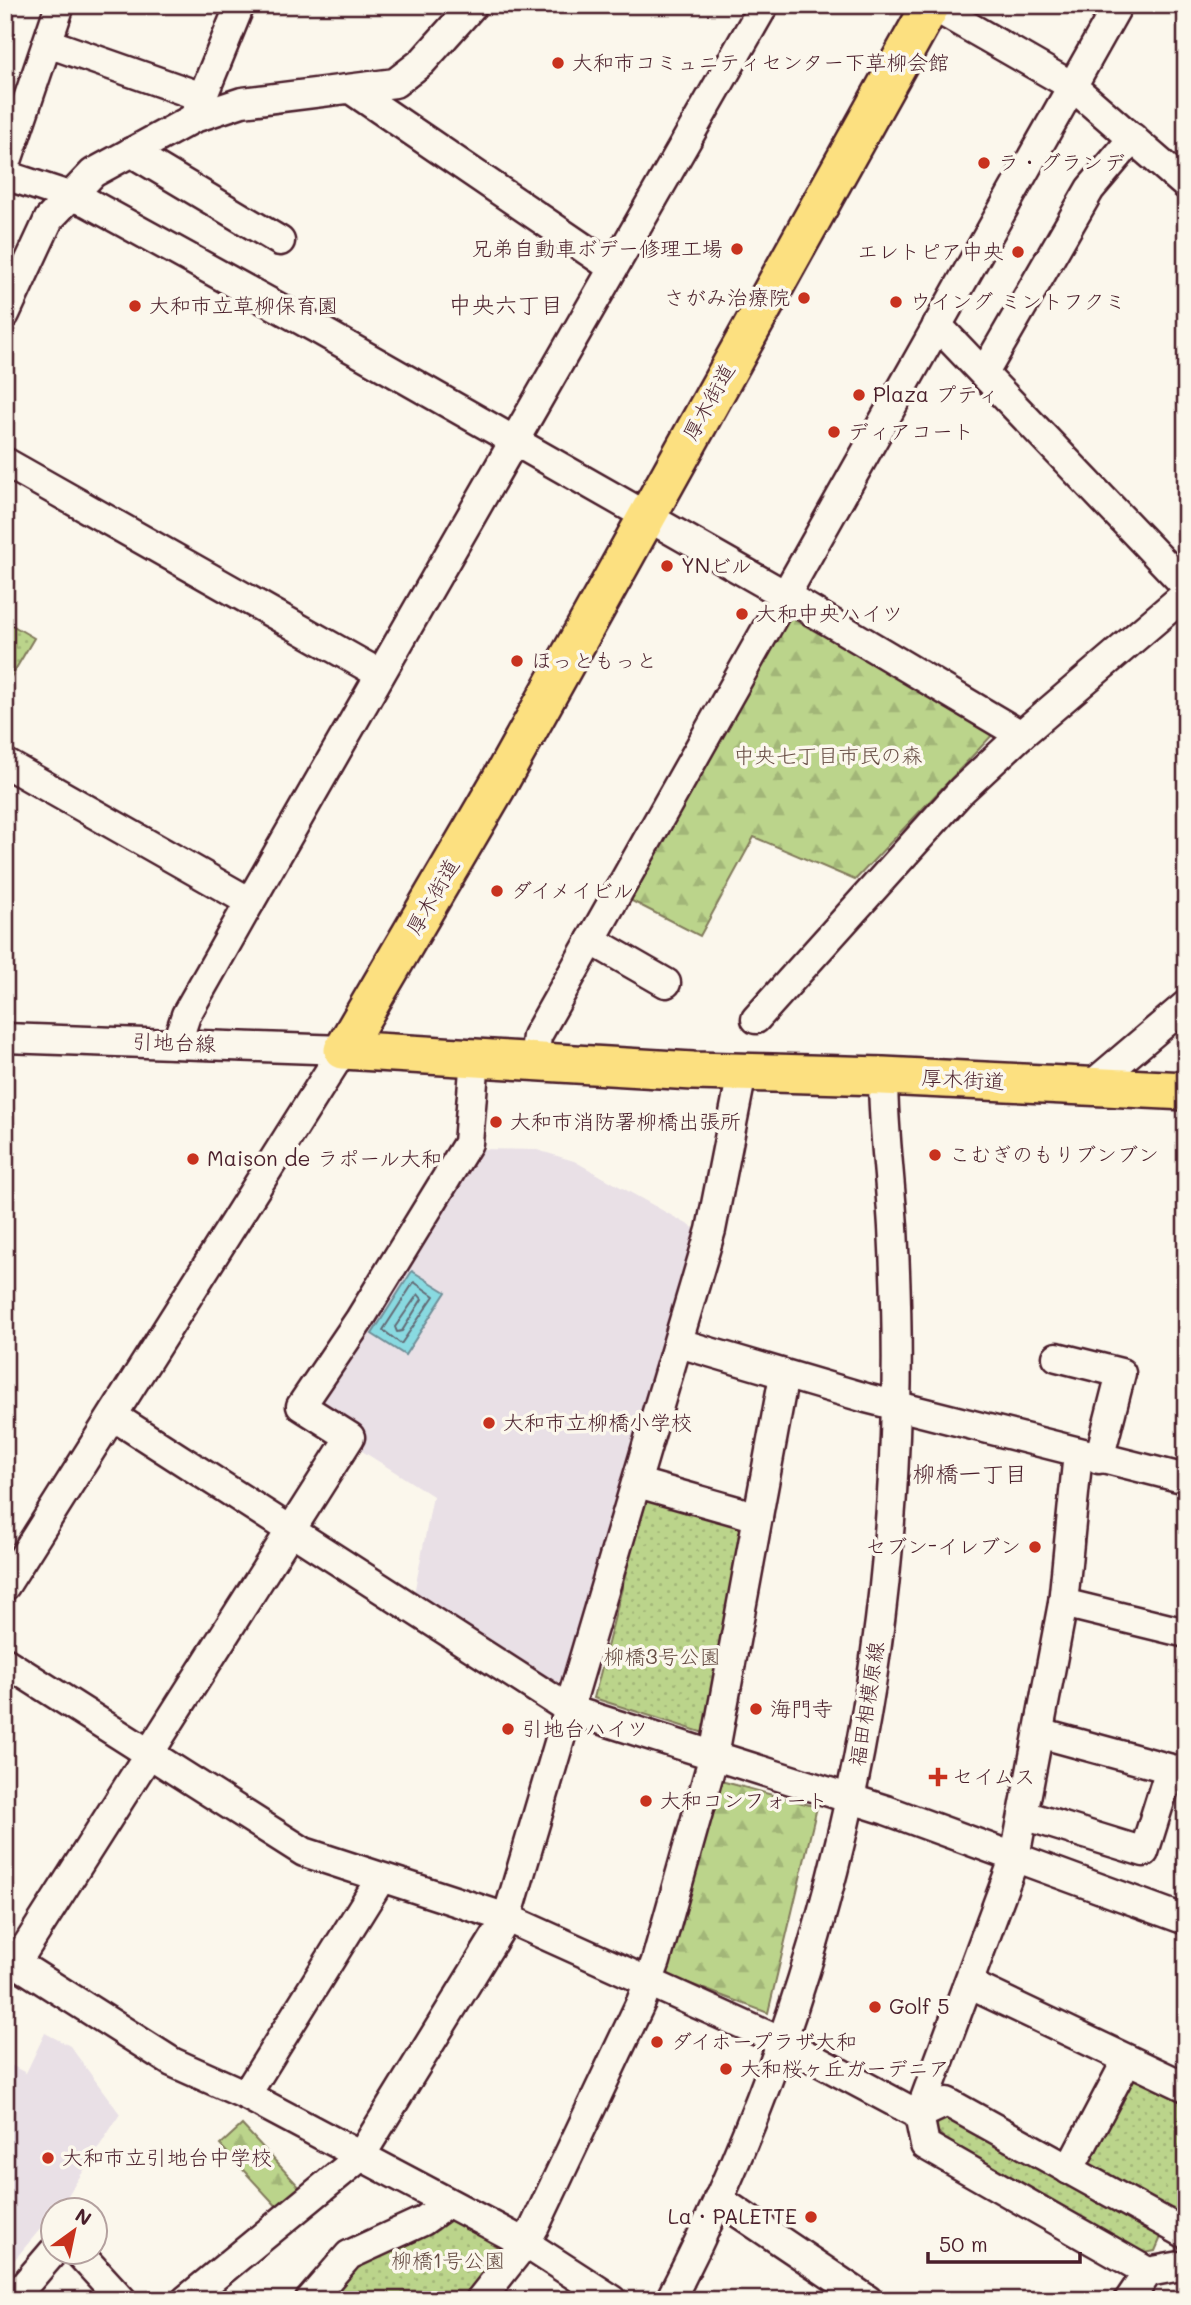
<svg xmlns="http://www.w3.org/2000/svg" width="1191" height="2305" viewBox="0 0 1191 2305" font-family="Mali,'Klee One',sans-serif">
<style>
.built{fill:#e9e0e6}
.grass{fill:url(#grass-dots);stroke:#827a5b;stroke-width:2}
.forest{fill:url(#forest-firs);stroke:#827a5b;stroke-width:2}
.water{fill:#89dae1;stroke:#708f98;stroke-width:2}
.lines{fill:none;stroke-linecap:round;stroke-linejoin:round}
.shore{stroke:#636a74;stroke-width:2}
.minor-casing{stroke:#4a1f2b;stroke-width:33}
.major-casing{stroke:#4a1f2b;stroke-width:42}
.minor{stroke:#fbf7ec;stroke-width:28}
.major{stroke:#fce080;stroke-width:37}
.poi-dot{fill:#c8321e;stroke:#fbf7ec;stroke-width:2.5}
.labels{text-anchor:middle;stroke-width:7;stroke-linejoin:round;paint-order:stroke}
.poi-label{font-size:21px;fill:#4a1f2b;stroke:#fbf7ec;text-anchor:start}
.street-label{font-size:21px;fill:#4a1f2b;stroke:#fbf7ec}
.park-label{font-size:21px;fill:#664c43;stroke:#fbf7ec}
.neighbourhood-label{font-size:23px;fill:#4a1f2b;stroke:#fbf7ec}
</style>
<defs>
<pattern id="grass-dots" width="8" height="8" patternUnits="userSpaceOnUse" patternTransform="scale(1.75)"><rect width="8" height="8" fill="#bbd48b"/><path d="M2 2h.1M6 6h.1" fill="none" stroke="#a2b678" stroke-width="1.8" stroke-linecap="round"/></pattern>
<pattern id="forest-firs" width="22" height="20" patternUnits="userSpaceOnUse" patternTransform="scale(1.75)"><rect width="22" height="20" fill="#bbd48b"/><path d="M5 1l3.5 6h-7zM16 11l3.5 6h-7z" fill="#a2b678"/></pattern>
</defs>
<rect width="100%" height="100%" fill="#fbf7ec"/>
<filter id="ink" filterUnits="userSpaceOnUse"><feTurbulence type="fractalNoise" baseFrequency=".0143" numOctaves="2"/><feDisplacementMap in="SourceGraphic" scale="14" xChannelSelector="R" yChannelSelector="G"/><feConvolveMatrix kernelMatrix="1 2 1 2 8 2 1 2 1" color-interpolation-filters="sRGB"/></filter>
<g filter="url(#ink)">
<g class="built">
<path d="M484,1149L537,1150L574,1161L694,1228L698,1235L565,1680L552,1685L414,1594L433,1496L351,1444L315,1410L474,1153Z"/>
<path d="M45,2033L70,2046L120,2114L63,2203L52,2210V2215L5,2271V2062L26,2073Z"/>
</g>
<g class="grass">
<path d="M5,621L34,638L5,687Z"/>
<path d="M646,1494L742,1524L707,1734L594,1698Z"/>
<path d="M1127,2060L1186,2087V2234L1069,2170Z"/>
<path d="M942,2114L1155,2227L1161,2237L1155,2251L1145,2253L1131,2247L944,2138L935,2129Z"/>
<path d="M451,2218L505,2252L466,2300H347L332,2288L356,2262Z"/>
</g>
<g class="forest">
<path d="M780,612L997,730L855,880L754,837L700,936L626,898Z"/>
<path d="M721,1781L817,1807L768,2013L664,1974Z"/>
<path d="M242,2125L303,2191L281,2211L220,2145Z"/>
</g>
<path class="water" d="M412,1271L446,1292L405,1355L372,1334Z"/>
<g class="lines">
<g class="shore">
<path d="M414,1282L434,1296L401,1344L383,1330Z"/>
<path d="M418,1294L422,1299L402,1331L397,1332L395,1327Z"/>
</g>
<g class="minor-casing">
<g id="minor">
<path d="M931,5L1072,86L1186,185"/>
<path d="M48,43L202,97"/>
<path d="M352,90L613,268"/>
<path d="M195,115L240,5"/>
<path d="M131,152L280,241"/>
<path d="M5,167L60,5"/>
<path d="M5,175L87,202L316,328L785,595L1021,735"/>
<path d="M5,314L49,219L93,173L194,118L242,102L395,83L422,62L473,5"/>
<path d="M937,325L1186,586"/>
<path d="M984,373L1090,189L1133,138"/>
<path d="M5,462L380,674"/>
<path d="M5,763L250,902"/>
<path d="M591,940L666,983"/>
<path d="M756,1019L962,790L1021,735L1186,594"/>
<path d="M5,1038L343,1050L5,1586"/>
<path d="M177,1042L186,1015L250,902L764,5"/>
<path d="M534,1061L537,1036L1118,5"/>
<path d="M1093,1084L1186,1005"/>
<path d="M679,1343L866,1398L1186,1479"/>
<path d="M1057,1357L1121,1373L1099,1459"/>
<path d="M113,1416L570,1710L886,1810L1186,1920"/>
<path d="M638,1483L758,1517"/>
<path d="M1063,1603L1186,1633"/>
<path d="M5,1662L304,1852L507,1918L782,2042L919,2115L1015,1857L1063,1603L1078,1453"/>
<path d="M1039,1733L1186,1773"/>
<path d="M1024,1815L1144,1852L1170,1769"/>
<path d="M5,1956L172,2062L246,2095L525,2243L613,2300"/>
<path d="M16,1963L350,1437L301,1406L360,1319L468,1143L475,1058"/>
<path d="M969,1984L1186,2087"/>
<path d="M246,2095L381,1878"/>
<path d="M1069,2170L1127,2060"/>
<path d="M718,2199L868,2300"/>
<path d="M78,2252L122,2300"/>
<path d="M1148,2272L925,2145L919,2115L947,2102L1186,2234"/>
<path d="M12,2300L53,2252"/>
<path d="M186,2300L360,2157L507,1918L711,1230L742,1073"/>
<path d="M310,2300L349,2255L423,2221L448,2203"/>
<path d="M480,2300L525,2243L535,2226L641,2002L656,1961L714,1755L784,1375"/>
<path d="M670,2300C815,2020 888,1719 896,1405C898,1346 896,1286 893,1227C890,1177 883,1127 883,1076"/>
<path d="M1129,2300L1148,2272L1186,2265"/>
</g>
</g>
<g class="major-casing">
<path id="major" d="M931,5L499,783L343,1050L693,1071L883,1076L1186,1091"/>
</g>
<use href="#minor" class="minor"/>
<use href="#major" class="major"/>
</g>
</g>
<g class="poi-dot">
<circle cx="558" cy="63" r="7"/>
<circle cx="984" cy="163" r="7"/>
<circle cx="737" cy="249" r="7"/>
<circle cx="1018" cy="252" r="7"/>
<circle cx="804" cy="298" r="7"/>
<circle cx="896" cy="302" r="7"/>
<circle cx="135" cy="306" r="7"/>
<circle cx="859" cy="395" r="7"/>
<circle cx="834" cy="432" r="7"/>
<circle cx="667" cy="566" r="7"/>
<circle cx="742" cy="614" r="7"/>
<circle cx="517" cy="661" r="7"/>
<circle cx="497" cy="891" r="7"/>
<circle cx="496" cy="1122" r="7"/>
<circle cx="935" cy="1155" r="7"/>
<circle cx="193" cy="1159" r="7"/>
<circle cx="489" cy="1423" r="7"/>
<circle cx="1035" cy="1547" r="7"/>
<circle cx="756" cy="1709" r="7"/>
<circle cx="508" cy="1729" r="7"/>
<path d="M934.5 1766.5h7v7h7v7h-7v7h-7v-7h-7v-7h7z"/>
<circle cx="646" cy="1801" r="7"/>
<circle cx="875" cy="2007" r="7"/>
<circle cx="657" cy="2042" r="7"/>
<circle cx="726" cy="2069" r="7"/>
<circle cx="48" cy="2158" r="7"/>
<circle cx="811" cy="2217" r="7"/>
</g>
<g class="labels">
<g class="poi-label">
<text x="572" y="70">大和市コミュニティセンター下草柳会館</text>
<text x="998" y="170">ラ・グランデ</text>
<text x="723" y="256" text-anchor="end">兄弟自動車ボデー修理工場</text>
<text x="1004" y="259" text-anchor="end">エレトピア中央</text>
<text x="790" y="305" text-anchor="end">さがみ治療院</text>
<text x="910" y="309">ウイング ミントフクミ</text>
<text x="149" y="313">大和市立草柳保育園</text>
<text x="873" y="402">Plaza プティ</text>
<text x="848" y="439">ディアコート</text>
<text x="681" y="573">YNビル</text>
<text x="756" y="621">大和中央ハイツ</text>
<text x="531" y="668">ほっともっと</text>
<text x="511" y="898">ダイメイビル</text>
<text x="510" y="1129">大和市消防署柳橋出張所</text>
<text x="949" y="1162">こむぎのもりブンブン</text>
<text x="207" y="1166">Maison de ラポール大和</text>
<text x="503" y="1430">大和市立柳橋小学校</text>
<text x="1021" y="1554" text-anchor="end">セブン-イレブン</text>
<text x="770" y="1716">海門寺</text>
<text x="522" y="1736">引地台ハイツ</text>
<text x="952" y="1784">セイムス</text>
<text x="660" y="1808">大和コンフォート</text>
<text x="889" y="2014">Golf 5</text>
<text x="671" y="2049">ダイホープラザ大和</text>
<text x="740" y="2076">大和桜ヶ丘ガーデニア</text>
<text x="62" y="2165">大和市立引地台中学校</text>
<text x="797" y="2224" text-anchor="end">La・PALETTE</text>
</g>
<g class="street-label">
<text transform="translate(709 402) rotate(-61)" y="7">厚木街道</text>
<text transform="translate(433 897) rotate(-60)" y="7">厚木街道</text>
<text transform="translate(174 1043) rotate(2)" y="7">引地台線</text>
<text transform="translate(963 1080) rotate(3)" y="7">厚木街道</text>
<text transform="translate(867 1704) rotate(-81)" y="7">福田相模原線</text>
</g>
<g class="park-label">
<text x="828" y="763">中央七丁目市民の森</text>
<text x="662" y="1664">柳橋3号公園</text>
<text x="448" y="2268">柳橋1号公園</text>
</g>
<g class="neighbourhood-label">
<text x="506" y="313">中央六丁目</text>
<text x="970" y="1482">柳橋一丁目</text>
</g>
</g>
<rect width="1191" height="2305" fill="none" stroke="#fbf7ec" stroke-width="28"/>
<rect x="14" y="14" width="1163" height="2277" fill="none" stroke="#4a1f2b" stroke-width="2.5" filter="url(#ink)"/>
<g transform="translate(74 2231) rotate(33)"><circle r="33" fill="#fbf7ec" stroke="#b4a19f" stroke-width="2"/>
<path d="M0-5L12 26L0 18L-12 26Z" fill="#c8321e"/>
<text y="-10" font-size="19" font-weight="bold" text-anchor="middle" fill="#4a1f2b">N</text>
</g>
<path d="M928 2252v10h152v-10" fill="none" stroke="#4a1f2b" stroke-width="3.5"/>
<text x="939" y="2252" font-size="21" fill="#4a1f2b" stroke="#fbf7ec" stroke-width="5" paint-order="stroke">50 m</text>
</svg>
